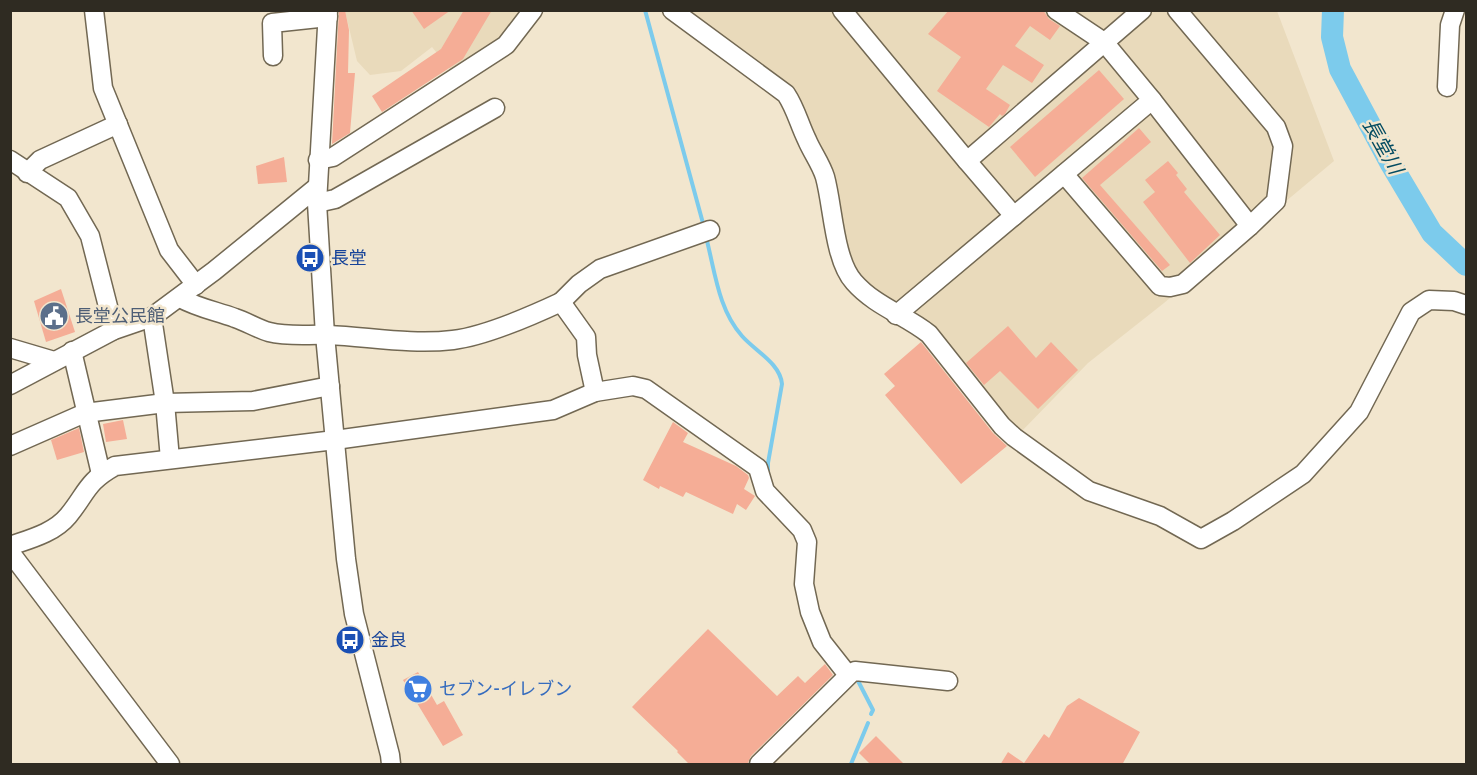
<svg xmlns="http://www.w3.org/2000/svg" width="1477" height="775" viewBox="0 0 1477 775" font-family="'IBM Plex Sans','Noto Sans JP',sans-serif">
<style>
.built{fill:#e9dabb}
.lines{fill:none;stroke-linecap:round;stroke-linejoin:round}
.stream{stroke:#7ccbec;stroke-width:4}
.river{stroke:#7ccbec;stroke-width:22}
.building{fill:#f5ad96}
.minor-casing{stroke:#726853;stroke-width:21}
.minor{stroke:#fff;stroke-width:18}
.labels{text-anchor:middle;stroke-width:5;stroke-linejoin:round;paint-order:stroke}
.transit-label{font-size:18px;fill:#164399;stroke:#f2e6ce;text-anchor:start}
.service-label{font-size:18px;fill:#4e5e75;stroke:#f2e6ce;text-anchor:start}
.shop-label{font-size:18px;fill:#366cbe;stroke:#f2e6ce;text-anchor:start}
.water-label{font-size:20px;font-style:italic;fill:#034b61;stroke:#f2e6ce}
</style>
<rect width="100%" height="100%" fill="#f2e6ce"/>
<g class="built">
<path d="M345,11H525L508,32L454,74L432,47L401,71L370,75L357,61Z"/>
<path d="M689,11H1277L1334,161L1164,303L1088,363L1020,433L936,330L884,301L861,275L850,257L834,177L819,149L794,87Z"/>
</g>
<g class="lines">
<g class="stream">
<path d="M645,10L704,227"/>
<path d="M706,237C715,271 718,309 742,336C755,351 780,363 782,384L768,463V474"/>
<path d="M856,677L873,710L871,714"/>
<path d="M851,764L868,723"/>
</g>
<path class="river" d="M1333,10L1332,37L1340,69L1391,164L1432,233L1466,265"/>
</g>
<g class="building">
<path d="M339,10H345L349,30L348,73H355L350,133L332,144Z"/>
<path d="M411,10H451L424,29Z"/>
<path d="M464,10H492L463,59L382,112L372,96L441,49Z"/>
<path d="M949,10H1043L1049,19L1060,26L1050,40L1030,26L1015,46L1044,65L1032,83L1003,65L986,89L1010,105L1005,114L1002,116L1000,114L989,127L937,91L961,57L928,34Z"/>
<path d="M1099,70L1124,99L1035,177L1010,147Z"/>
<path d="M1139,128L1151,142L1100,185L1170,265L1162,271L1082,178Z"/>
<path d="M284,157L287,182L258,184L256,166Z"/>
<path d="M1168,161L1178,173L1176,175L1187,189L1184,192L1220,235L1190,263L1143,202L1155,192L1145,180Z"/>
<path d="M61,289L75,332L46,342L34,301Z"/>
<path d="M1008,326L1036,358L1051,342L1078,370L1038,409L1000,371L984,385L966,363Z"/>
<path d="M921,342L993,433L1007,446L961,484L885,395L895,386L884,374Z"/>
<path d="M123,420L127,439L106,442L103,424Z"/>
<path d="M673,422L688,433L683,442L736,466L748,475L749,478L744,489L755,496L746,510L737,504L733,514L686,492L683,497L660,486L659,489L643,480Z"/>
<path d="M79,428L84,452L57,460L51,440Z"/>
<path d="M708,629L777,696L798,676L805,683L825,664L833,675L751,756L747,765H690L677,752L678,751L632,707Z"/>
<path d="M418,672L437,705L444,701L463,735L443,746L403,680Z"/>
<path d="M1079,698L1140,732L1122,765H1000L1008,752L1024,763L1044,734L1049,738L1067,706Z"/>
<path d="M876,736L905,765H871L859,753Z"/>
</g>
<g class="lines">
<g class="minor-casing">
<g id="minor">
<path d="M94,10L103,88L169,250L196,285"/>
<path d="M328,10L317,203L325,335L346,559L354,614L390,755L391,764"/>
<path d="M672,10L786,94C796,109 799,124 807,140C812,152 821,164 825,177C833,206 834,260 854,282C875,306 905,315 929,334L1002,426L1014,437L1089,491L1160,516L1201,539L1233,521L1303,474L1359,412L1411,312L1429,300L1454,301L1466,305"/>
<path d="M842,10L967,161"/>
<path d="M273,56L272,23L328,17"/>
<path d="M1447,87L1450,25L1455,10"/>
<path d="M1152,100L1250,226"/>
<path d="M10,160L68,198L90,236L114,330"/>
<path d="M318,160L333,157L506,45L533,10"/>
<path d="M27,173L40,160L118,124"/>
<path d="M1064,174L1160,286L1170,287L1183,284L1250,226L1276,201L1283,146L1276,127L1177,10"/>
<path d="M317,203L335,199L495,108"/>
<path d="M1014,216L967,161L1142,10"/>
<path d="M180,298C198,308 216,311 235,318C247,322 258,329 269,332C289,337 309,334 329,335C370,337 412,345 453,340C486,336 531,316 561,302L586,337L587,355L595,392L633,386L646,389L758,468L765,491L802,530L807,542L804,584L810,612L822,642L848,675"/>
<path d="M561,302L579,284L600,269L710,230"/>
<path d="M896,315L1152,100L1104,42L1056,10"/>
<path d="M152,317L165,403L170,459"/>
<path d="M10,348L54,361"/>
<path d="M72,351L101,474"/>
<path d="M10,385L114,330L152,317L214,271L317,187"/>
<path d="M10,446L85,413L165,403L253,401L330,386"/>
<path d="M10,546C30,539 54,533 68,516C87,493 86,482 115,466L335,440L553,410L595,392"/>
<path d="M10,552L170,764"/>
<path d="M759,764L851,673L855,671L948,681"/>
</g>
</g>
<use href="#minor" class="minor"/>
</g>
<defs>
<g id="bus-disc" transform="scale(1.5)"><circle r="9.5" fill="#1a4fb4" stroke="#f2e6ce"/><path d="M-5-6H5V4H4V6H2V4H-2V6H-4V4H-5ZM-3.5-4V0h7V-4ZM-3.5 1.2v1.5H-2V1.2ZM2 1.2v1.5H3.5V1.2Z" fill="#fff"/></g>
<g id="civic-disc" transform="scale(1.5)"><circle r="9.5" fill="#5c6f8a" stroke="#f2e6ce"/><path d="M-.6-6.5H3V-4.5H.6V-3L4-1V1h2V6H-6V1h2V-1L-.6-3ZM-1.2 2.5V6h2.4V2.5Z" fill="#fff"/></g>
<g id="supermarket-disc" transform="scale(1.5)"><circle r="9.5" fill="#3f7fe0" stroke="#f2e6ce"/><path d="M-6-5.5h2.5l.6 2H6L4.5 2H-2.5L-4.4-4H-6ZM-1.5 3.2a1.3 1.3 0 1 0 .1 0ZM3 3.2a1.3 1.3 0 1 0 .1 0Z" fill="#fff"/></g>
</defs>
<g fill-rule="evenodd">
<use href="#bus-disc" x="310" y="258"/>
<use href="#civic-disc" x="54" y="316"/>
<use href="#bus-disc" x="350" y="640"/>
<use href="#supermarket-disc" x="418" y="689"/>
</g>
<g class="labels">
<g class="transit-label">
<text x="331" y="264">長堂</text>
<text x="371" y="646">金良</text>
</g>
<g class="service-label">
<text x="75" y="322">長堂公民館</text>
</g>
<g class="shop-label">
<text x="439" y="695">セブン-イレブン</text>
</g>
<g class="water-label">
<text transform="translate(1383 146) rotate(61)" y="7">長堂川</text>
</g>
</g>
<rect width="1477" height="775" fill="none" stroke="#2f2b22" stroke-width="24"/>
</svg>
